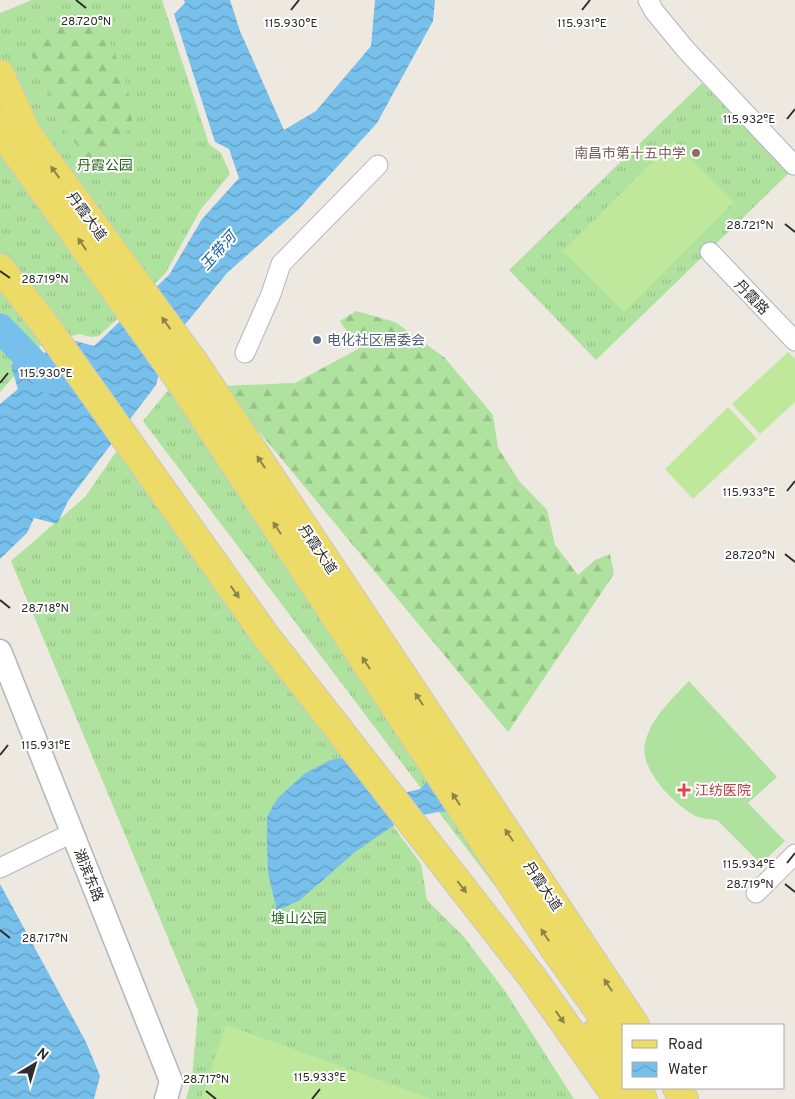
<svg xmlns="http://www.w3.org/2000/svg" width="795" height="1099" viewBox="0 0 795 1099" font-family="Overpass,'Noto Sans SC',sans-serif">
<style>
.grass{fill:url(#grass-tufts)}
.forest{fill:url(#forest-firs)}
.garden{fill:#aee29e}
.pitch{fill:#bfe89b}
.water{fill:url(#water-waves)}
.lines{fill:none;stroke-linecap:round;stroke-linejoin:round}
.river{stroke:#77c0eb;stroke-width:29}
.minor-casing{stroke:#b3b4bf;stroke-width:21}
.tertiary-casing{stroke:#b3b4bf;stroke-width:25}
.primary-casing{stroke:#c8c8c8;stroke-width:30}
.minor{stroke:#fff;stroke-width:19}
.tertiary{stroke:#fff;stroke-width:22}
.primary{stroke:#ecdb66;stroke-width:28}
.oneway{fill:#8c844a}
.ticks{fill:none;stroke:#2d2d2d;stroke-width:2}
.education-dot{fill:#8d6e63;stroke:#fff;stroke-width:2}
.service-dot{fill:#5c6f8a;stroke:#fff;stroke-width:2}
.health-dot{fill:#e0444e;stroke:#fff;stroke-width:2}
.labels{text-anchor:middle;stroke-width:4;stroke-linejoin:round;paint-order:stroke}
.education-label{font-size:14px;fill:#785e54;stroke:#fff;text-anchor:end}
.park-label{font-size:14px;fill:#25681e;stroke:#fff}
.street-label{font-size:14px;fill:#2d2d2d;stroke:#fff}
.service-label{font-size:14px;fill:#4e5e75;stroke:#fff;text-anchor:start}
.health-label{font-size:14px;fill:#be3a42;stroke:#fff;text-anchor:start}
.water-label{font-size:15px;font-style:italic;fill:#125d9b;stroke:#fff}
.ticks-label{font-size:12px;text-anchor:middle;fill:#2d2d2d;stroke:#fff;stroke-width:4;stroke-linejoin:round;paint-order:stroke}
</style>
<defs>
<pattern id="grass-tufts" width="24" height="20" patternUnits="userSpaceOnUse" patternTransform="scale(1.25)"><rect width="24" height="20" fill="#aee29e"/><path d="M3 7l-1-3M5 7V3M7 7l1-3M15 17l-1-3M17 17v-4M19 17l1-3" fill="none" stroke="#96c288"/></pattern>
<pattern id="forest-firs" width="22" height="20" patternUnits="userSpaceOnUse" patternTransform="scale(1.25)"><rect width="22" height="20" fill="#aee29e"/><path d="M5 1l3.5 6h-7zM16 11l3.5 6h-7z" fill="#96c288"/></pattern>
<pattern id="water-waves" width="16" height="10" patternUnits="userSpaceOnUse" patternTransform="scale(1.25)"><rect width="16" height="10" fill="#77c0eb"/><path d="M0 5q4-4 8 0t8 0" fill="none" stroke="#629cbf"/></pattern>
</defs>
<rect width="100%" height="100%" fill="#ede9e0"/>
<g class="grass">
<path d="M32,0H162L209,144L221,153L230,174L201,209L165,274L99,336L91,337L80,334L43,343L0,392V13Z"/>
<path d="M702,83L789,173L596,360L509,270Z"/>
<path d="M169,389L563,976L143,421Z"/>
<path d="M118,449L421,864L427,900L464,937L505,991L574,1099H186L192,1078L198,1010L11,561L85,497Z"/>
</g>
<g class="forest">
<path d="M74,13L94,19L106,34L114,51L128,89L132,121L117,148L90,162L62,126L45,82L33,63L31,37Z"/>
<path d="M356,311L395,322L444,357L493,415L498,448L519,481L547,510L555,545L578,575L595,560L610,554L614,574L508,732L221,386L295,383L358,349L340,321Z"/>
</g>
<path class="garden" d="M689,681L777,777L748,803L785,841L761,864L717,820C708,819 700,819 692,814C672,802 639,768 645,743C651,718 671,700 689,681Z"/>
<g class="pitch">
<path d="M673,141L734,202L624,312L563,251Z"/>
<path d="M788,352L795,359V402L760,434L732,404Z"/>
<path d="M728,407L757,439L693,499L665,469Z"/>
<path d="M226,1025L432,1099H201Z"/>
</g>
<g class="water">
<path d="M184,0H230L240,31L284,130L316,111L371,46L375,0H435L433,21L377,123L298,210L227,273L166,348L156,385L68,501L57,524L34,518L27,533L0,559V404L18,389L11,366L22,351L40,358L61,337L94,346L169,275L202,219L239,178L229,149L215,142L174,14L185,3Z"/>
<path d="M366,755L403,793L420,789L426,782L436,776L471,810L438,812L403,819L355,852L300,900L277,911L268,873L267,845V817L277,799L304,774L330,760Z"/>
<path d="M0,884L86,1042L100,1076L94,1099H0Z"/>
</g>
<g class="lines">
<path class="river" d="M0,328L49,379"/>
<g class="minor-casing">
<g id="minor">
<path d="M648,0L654,11L686,50L794,165"/>
<path d="M710,252L795,341"/>
<path d="M245,353L271,294L281,264L378,165"/>
<path d="M0,868L72,833"/>
<path d="M756,893L795,854"/>
</g>
</g>
<g class="tertiary-casing">
<path id="tertiary" d="M0,651L171,1081L166,1099"/>
</g>
<g class="primary-casing">
<g id="primary">
<path d="M0,74L28,135L194,362L635,1025"/>
<path d="M0,125L5,137L178,378L556,951L624,1046"/>
<path d="M0,268L43,322L265,635L532,977L618,1099"/>
<path d="M595,1033L624,1073"/>
<path d="M635,1088L643,1099"/>
<path d="M677,1088L684,1099"/>
</g>
</g>
<use href="#minor" class="minor"/>
<use href="#tertiary" class="tertiary"/>
<use href="#primary" class="primary"/>
</g>
<defs><path id="oneway-solid" d="M-6-.8H1V-3.2L6.5 0L1 3.2V.8H-6Z" transform="scale(1.25)"/></defs>
<g class="oneway">
<use href="#oneway-solid" transform="translate(55 172) rotate(-126)"/>
<use href="#oneway-solid" transform="translate(82 244) rotate(-125)"/>
<use href="#oneway-solid" transform="translate(166 323) rotate(-126)"/>
<use href="#oneway-solid" transform="translate(261 462) rotate(-124)"/>
<use href="#oneway-solid" transform="translate(277 528) rotate(-123)"/>
<use href="#oneway-solid" transform="translate(235 592) rotate(55)"/>
<use href="#oneway-solid" transform="translate(366 663) rotate(-123)"/>
<use href="#oneway-solid" transform="translate(419 699) rotate(-124)"/>
<use href="#oneway-solid" transform="translate(456 799) rotate(-123)"/>
<use href="#oneway-solid" transform="translate(509 835) rotate(-124)"/>
<use href="#oneway-solid" transform="translate(462 887) rotate(52)"/>
<use href="#oneway-solid" transform="translate(545 935) rotate(-123)"/>
<use href="#oneway-solid" transform="translate(608 985) rotate(-124)"/>
<use href="#oneway-solid" transform="translate(560 1017) rotate(55)"/>
</g>
<path class="ticks" d="M76,0L86,8M291,10L299,0M582,10L590,0M787,119L795,109M785,224L795,232M0,271L10,278M0,383L8,373M787,491L795,481M785,554L795,562M0,600L10,608M0,755L8,745M787,863L795,853M785,884L795,892M0,930L10,938M206,1091L216,1099M312,1099L320,1089"/>
<circle class="education-dot" cx="696" cy="153" r="5"/>
<circle class="service-dot" cx="317" cy="340" r="5"/>
<path class="health-dot" d="M681.5 782.5h5v5h5v5h-5v5h-5v-5h-5v-5h5z"/>
<g class="labels">
<g class="education-label">
<text x="686" y="158">南昌市第十五中学</text>
</g>
<g class="park-label">
<text x="105" y="170">丹霞公园</text>
<text x="299" y="923">塘山公园</text>
</g>
<g class="street-label">
<text transform="translate(87 216) rotate(54)" y="5">丹霞大道</text>
<text transform="translate(752 297) rotate(46)" y="5">丹霞路</text>
<text transform="translate(318 549) rotate(56)" y="5">丹霞大道</text>
<text transform="translate(89 875) rotate(68)" y="5">湖滨东路</text>
<text transform="translate(543 886) rotate(56)" y="5">丹霞大道</text>
</g>
<g class="service-label">
<text x="327" y="345">电化社区居委会</text>
</g>
<g class="health-label">
<text x="695" y="795">江纺医院</text>
</g>
<g class="water-label">
<text transform="translate(218 251) rotate(-48)" y="5">玉带河</text>
</g>
</g>
<g class="ticks-label">
<text x="86" y="25">28.720°N</text>
<text x="582" y="27">115.931°E</text>
<text x="291" y="27">115.930°E</text>
<text x="749" y="123">115.932°E</text>
<text x="750" y="229">28.721°N</text>
<text x="45" y="283">28.719°N</text>
<text x="46" y="377">115.930°E</text>
<text x="749" y="496">115.933°E</text>
<text x="750" y="559">28.720°N</text>
<text x="45" y="612">28.718°N</text>
<text x="46" y="749">115.931°E</text>
<text x="749" y="868">115.934°E</text>
<text x="750" y="888">28.719°N</text>
<text x="45" y="942">28.717°N</text>
<text x="320" y="1081">115.933°E</text>
<text x="206" y="1083">28.717°N</text>
</g>
<rect x="622" y="1024" width="162" height="65" fill="#ffffff" stroke="#ababab"/>
<rect x="632" y="1040" width="25" height="8" fill="#ecdb66" stroke="#ababab"/>
<text x="668" y="1049" font-size="15" fill="#2d2d2d">Road</text>
<rect x="632" y="1062" width="25" height="15" fill="url(#water-waves)" stroke="#ababab"/>
<text x="668" y="1074" font-size="15" fill="#2d2d2d">Water</text>
<g transform="translate(35 1064) rotate(38)" stroke="#ffffff" stroke-width="4" paint-order="stroke">
<path d="M0-4L9 19L0 12L-9 19Z" fill="#2d2d2d"/>
<text y="-8" font-size="14" font-weight="bold" text-anchor="middle" fill="#2d2d2d">N</text>
</g>
</svg>
